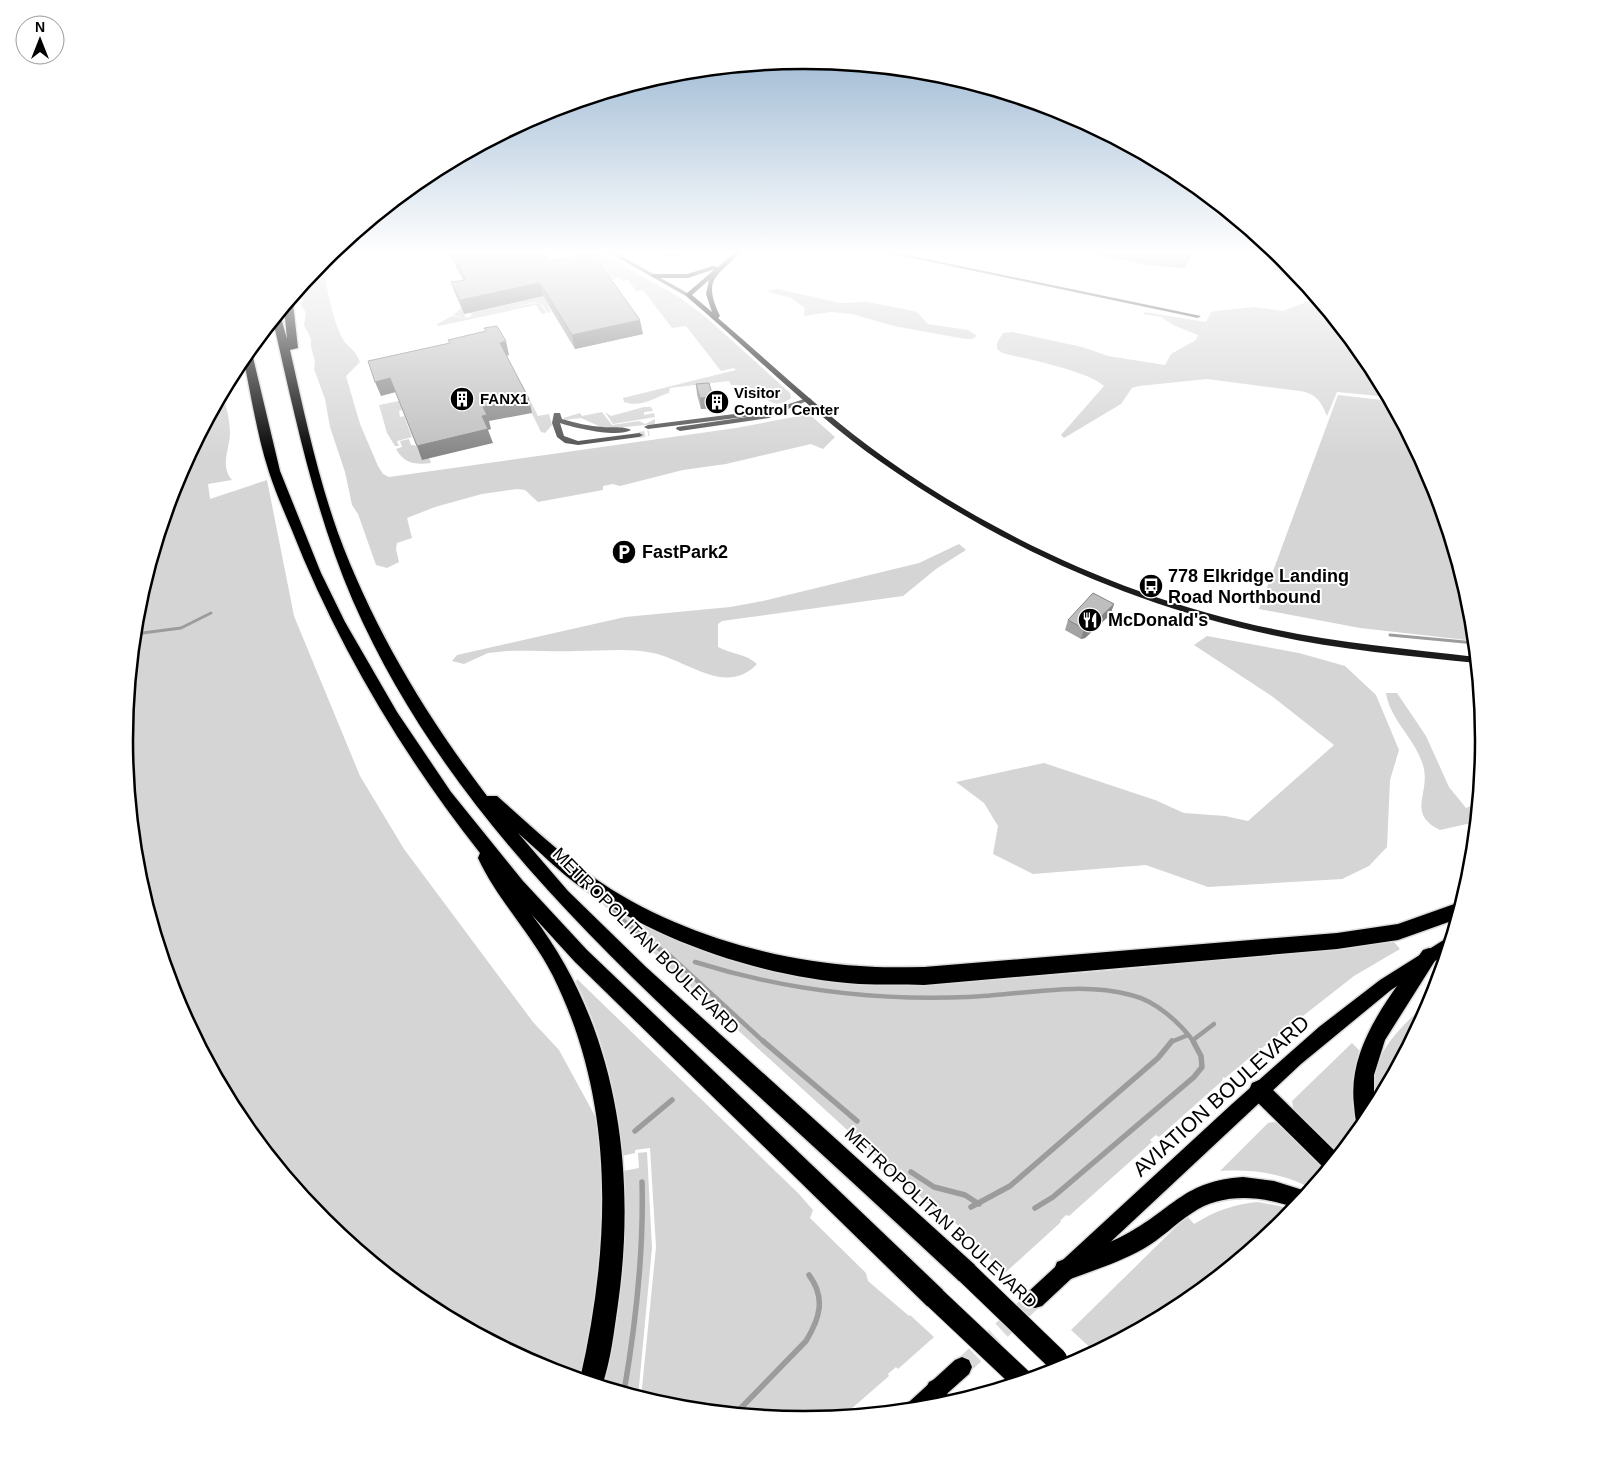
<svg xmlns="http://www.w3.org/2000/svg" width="1609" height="1480" viewBox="0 0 1609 1480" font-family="Helvetica,sans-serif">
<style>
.green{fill:#d5d5d5}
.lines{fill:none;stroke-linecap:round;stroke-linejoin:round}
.stream-far2{stroke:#9c9c9c;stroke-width:3}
.stream-far1{stroke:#9c9c9c;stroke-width:4.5}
.stream{stroke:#9c9c9c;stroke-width:5.5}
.minor-tunnel{stroke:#d9d9d9;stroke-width:6;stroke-dasharray:6 3;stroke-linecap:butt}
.primary-tunnel{stroke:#d9d9d9;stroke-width:18;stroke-dasharray:18 9;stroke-linecap:butt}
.primary-casing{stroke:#dbdbdb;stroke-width:3}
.motorway-casing{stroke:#dbdbdb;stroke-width:3}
.minor{fill:#4e4e4e;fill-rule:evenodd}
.secondary{fill:#1b1b1b;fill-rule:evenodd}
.primary{fill:#000;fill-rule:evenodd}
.motorway{fill:#000;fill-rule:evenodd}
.motorway-bridge-casing{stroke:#dbdbdb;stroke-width:24;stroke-linecap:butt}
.motorway-bridge{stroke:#000;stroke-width:22}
.wall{fill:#a3a3a3}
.shaded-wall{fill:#858585}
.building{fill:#bebebe;stroke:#858585}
.labels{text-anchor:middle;stroke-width:4;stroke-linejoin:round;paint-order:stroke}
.far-poi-label{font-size:15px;font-weight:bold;fill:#000;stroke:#fff;text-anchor:start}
.poi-label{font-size:18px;font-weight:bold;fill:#000;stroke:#fff;text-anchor:start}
.street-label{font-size:18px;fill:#000;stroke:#fff}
.near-street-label{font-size:21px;fill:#000;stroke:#fff}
.rim{fill:none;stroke:#000;stroke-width:2.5}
</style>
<rect width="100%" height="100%" fill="#fff"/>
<g class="green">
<path d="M572,252H599L679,297L707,318L790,393L791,398C771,413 765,394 751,388C745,385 738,385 731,385L729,381L670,388L669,393C653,398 641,408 624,402L623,398L736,370L734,368L721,371L686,326L672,328L643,290L636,291L628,280L623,281L620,278L609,280L604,273L608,270Z"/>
<path d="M321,262C327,284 332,322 344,341C350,349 354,348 360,362L346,376L360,424L378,466L383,474L389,477L736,428L809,414L835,437L823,449L811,444L726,464L683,470L620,486L613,484L603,486V490L538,502L525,490L517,489L482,494L435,507L407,518L412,538L397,543L396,549L399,562L387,568L376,565L358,514L352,505L345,472L330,427L325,399L314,369L315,362L311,347V339L304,325L306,313L301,305L303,301L298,290Z"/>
<path d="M778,289L840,303L867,302L909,310L917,312L928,324L968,330L977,336L972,339H965L894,326L852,314L831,312L804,316L805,308L791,298L769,292V290Z"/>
<path d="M543,296L551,312L548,313L542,304L536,302L509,308L536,303L541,304L546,313L542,314L536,305L444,325L438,326L437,324L452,316L465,318L453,315L461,308L466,318L472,316L468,308L474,306L477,311Z"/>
<path d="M1317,298L1370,362L1389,397L1337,392L1327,416C1321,402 1317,394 1300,391L1207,379L1139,386L1132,388L1121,404L1064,438L1061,435L1104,386C1086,370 1027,359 1002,353L997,349V343L1003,333L1012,332L1082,347L1108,356L1165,365L1171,354L1196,340L1198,335L1173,325L1161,317L1143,314L1145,312L1206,322L1211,312L1216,311L1255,307L1283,311Z"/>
<path d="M522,384L538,416L549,414L552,425L545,433L541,432L518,385Z"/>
<path d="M222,395C227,406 230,422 230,434C229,451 220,466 232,480L208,484L210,499L267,480L294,616L360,776L404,849L533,1022L559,1050L595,1116L610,1195L585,1381L544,1368L426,1305L323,1221L239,1118L176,1000L138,872L125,740L138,607L176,480Z"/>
<path d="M1338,395L1391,401L1433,480L1471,608L1475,641L1360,628L1259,609Z"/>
<path d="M399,401L402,410L399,411L400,417L404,416L412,437L397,441L399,446H395L387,433L379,405Z"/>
<path d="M644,407H651L653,411L644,412V415L654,413L655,417L613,424L605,412L611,416Z"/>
<path d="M602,412L612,425L639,421L645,424L655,419V424L615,428L601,427L581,418L565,420L563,418L580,413L582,416Z"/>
<path d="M409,439L411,445C418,444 429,454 431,463C415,465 405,464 396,449L402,447L400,441Z"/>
<path d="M959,544L966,550L936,569L903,596L722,621L718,624V647C733,655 745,653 757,664C726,697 687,660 653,653C628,648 603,651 577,651C553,652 530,650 507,651L488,653L464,664L452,661L457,655L625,617L730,607L763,601L919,563Z"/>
<path d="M1207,636L1299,653L1345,666L1376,695L1399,750L1390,780L1387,847L1369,866L1342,879L1208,887L1146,865L1033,874L993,854L998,826L984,803L956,782L1044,763L1155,800L1184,813L1225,816L1248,821L1334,745L1273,697L1194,645Z"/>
<path d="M1386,693H1397L1426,736L1449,787L1466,808L1478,803L1476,822L1440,830C1407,814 1429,795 1424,769C1418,741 1390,721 1386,693Z"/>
<path d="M598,899C680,949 773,980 869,984C913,987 957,982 1001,979C1054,975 1107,971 1159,966V963L1394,942L1400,949L1354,976L1262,1048H1258L1259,1050L1225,1078L1223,1077L1222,1081L1159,1137L1156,1135L1150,1140L1152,1142L1069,1216L1066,1215L1060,1221L1061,1222L1006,1272L986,1256L946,1213H938L623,925Z"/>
<path d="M577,979L798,1193L813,1210L810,1218L866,1273L868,1281L909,1316L910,1315L934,1337L898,1369L896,1367L888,1374L889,1376L843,1416L805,1420L672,1407L641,1398L656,1247L650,1148L635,1150V1153L622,1156C618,1096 603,1036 576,982Z"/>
<path d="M1434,997L1433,1000L1375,1109C1369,1066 1383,1045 1413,1016C1419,1010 1426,1002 1434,997Z"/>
<path d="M1352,1043L1359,1050L1356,1073L1360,1130L1337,1158L1295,1117L1292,1101Z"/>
<path d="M1273,1122L1282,1124L1329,1168L1312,1189C1283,1173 1253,1169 1220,1171L1268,1123Z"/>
<path d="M647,1152L652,1248L638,1397L601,1385L623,1215V1171L639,1168L638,1153Z"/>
<path d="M1258,1202L1295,1209L1285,1221L1182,1306L1095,1352L1071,1330L1187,1216L1194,1224C1215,1211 1234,1204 1258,1202Z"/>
</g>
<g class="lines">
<g class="stream-far2">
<path d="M135,634L181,628L211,613"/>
<path d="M1390,635L1475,643"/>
</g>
<g class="stream-far1">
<path d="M613,912L653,945L668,954L764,1042"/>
<path d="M695,962C784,990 875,1001 968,997C1022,995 1078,981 1131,995C1156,1001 1179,1022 1194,1042"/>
<path d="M1193,1040L1214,1024"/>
<path d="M1171,1042L1188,1035"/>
</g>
<g class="stream">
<path d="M763,1041L857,1121"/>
<path d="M635,1131L672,1100"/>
<path d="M911,1172L934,1187L965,1195L979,1204"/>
<path d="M971,1207L1010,1186L1158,1058L1172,1041"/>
<path d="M1035,1208L1053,1197L1194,1077L1202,1067L1201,1056L1193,1041"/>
<path d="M624,1392C636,1322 644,1253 642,1182"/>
<path d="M736,1413L806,1341C820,1318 826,1298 809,1275"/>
</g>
<path class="minor-tunnel" d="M639,435L649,433"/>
<path class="primary-tunnel" d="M962,1367L1035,1299"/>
<g class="primary-casing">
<g id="primary">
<path d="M1450,936L1452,937L1447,953L1391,990L1301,1064L1042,1306L1035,1308L1028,1306L1026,1299L1028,1292L1232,1104L1319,1027L1380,980Z"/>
<path d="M962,1357L969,1360L972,1367L969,1374L932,1407L906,1410L909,1402L955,1360Z"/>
</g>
</g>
<g class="motorway-casing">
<g id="motorway">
<path d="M290,301L293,303L298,348L290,350C304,412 317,474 338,533C373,628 426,716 487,796H497C528,823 559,853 593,877C666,929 770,961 860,966C881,968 903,967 924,967L1337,933L1398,924L1460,902L1462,903L1457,919L1398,940L1337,949L924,985C903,984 881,985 859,984C763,977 661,943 582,888C559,872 539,851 518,833L568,891L646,967L975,1265L978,1273L975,1281L967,1284L959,1281C886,1213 813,1146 740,1079C587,938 438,795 353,601C314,510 295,416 273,321L280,314L287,339L284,308Z"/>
<path d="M249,350L252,353L280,471L321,573L345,622L397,712L451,792L523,881L587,950L943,1290L946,1298L943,1306L935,1309L927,1306L575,962L532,915C617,1025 637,1169 618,1304C614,1331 611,1360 602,1386L580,1379C611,1244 616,1103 553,976C532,934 498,901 478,858L480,853C402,754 337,645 291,528C283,509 275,491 269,472C257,435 251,395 243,357Z"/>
<path d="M1429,948L1435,950L1438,956L1385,1040L1374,1075V1110L1360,1130C1355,1123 1355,1114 1354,1105C1347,1046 1391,995 1423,950Z"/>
<path d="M1259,1080L1266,1083L1339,1155L1327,1171L1252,1097L1249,1090L1252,1083Z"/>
<path d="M1243,1177L1274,1181L1309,1192L1296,1208C1263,1196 1222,1192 1192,1213C1175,1224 1161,1239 1143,1249C1118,1263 1091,1271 1065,1281L1057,1278L1054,1270L1057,1262C1081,1252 1106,1246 1128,1233C1174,1208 1184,1181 1243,1177Z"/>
<path d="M937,1378L945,1382L949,1390L942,1405L916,1409L929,1382Z"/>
</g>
</g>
<g class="minor">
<path d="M608,252H614L691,295L686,296Z"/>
<path d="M884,252H893L1201,316L1198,318Z"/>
<path d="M807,398L812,399L778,413L769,414L773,416L769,418L680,431L676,429L677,427L768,414L648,429L644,427L648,425L774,409Z"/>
<path d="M554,413H560L562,419C575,423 589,426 603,427C611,428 624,426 631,430C618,438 574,428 560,423L564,436L578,441L639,433L643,435L639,437L578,445L565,443L557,437L552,423Z"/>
</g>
<path class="secondary" d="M735,252H741C717,277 702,278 720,316L718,318C773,365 826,416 885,458C1001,540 1134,600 1273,629C1340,643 1408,649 1476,657L1477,663C1409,656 1340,650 1272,635C1131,605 999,545 881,462C811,413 751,351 686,296V294L715,269L688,278H654L651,276L654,274H687L713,266L718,267ZM709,280L706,294L712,312L692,295Z"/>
<use href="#primary" class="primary"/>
<use href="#motorway" class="motorway"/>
<g class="motorway-bridge-casing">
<g id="motorway-bridge">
<path d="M967,1273L1056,1359"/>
<path d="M935,1298L1023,1381"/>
</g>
</g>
<use href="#motorway-bridge" class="motorway-bridge"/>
</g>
<g class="wall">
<path d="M448,252H522L524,255L549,261L643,334L575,349L543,296L464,314L456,296L451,282L463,280Z"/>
<path d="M657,252H684L675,256L669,257Z"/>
<path d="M1087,252H1193L1184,268L1149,265L1087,253Z"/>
<path d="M1278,253L1286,259L1304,282L1294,284L1274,268L1275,266L1273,265Z"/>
<path d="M696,384L713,397L714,408L701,409L697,395Z"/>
<path d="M1114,604L1110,615L1085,638L1081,639L1065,630L1068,620Z"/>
</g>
<g class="shaded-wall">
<path d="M669,252H684L675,256L669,257Z"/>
<path d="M1190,252H1193L1184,268L1188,254Z"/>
<path d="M1298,274L1304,282L1294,284Z"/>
<path d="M540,283L543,296L464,314L460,300Z"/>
<path d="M640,320L643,334L575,349L572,335Z"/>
<path d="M506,341L509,355L504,357L500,343Z"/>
<path d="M390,378L396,392L381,396L375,382Z"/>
<path d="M713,397L714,408L701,409L700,398Z"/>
<path d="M529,399L532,413L489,421L491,429L488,430L493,443L422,460L417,446L482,416L483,407Z"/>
<path d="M1114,604L1110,615L1085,638L1081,639L1084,629Z"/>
</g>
<g class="building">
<path d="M451,252H522L524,255L544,252L549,261L593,254L640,320L572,335L540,283L460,300L451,282L466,280Z"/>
<path d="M1154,252H1190L1188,254Z"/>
<path d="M497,326L506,341L500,343L529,399L483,407L487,415L482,416L488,429L417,446L390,378L375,382L368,361L450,343L448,340L486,331L484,328Z"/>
<path d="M709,383L713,397L700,398L696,384Z"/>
<path d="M1093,593L1114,604L1089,628L1084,629L1068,620Z"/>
</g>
<linearGradient id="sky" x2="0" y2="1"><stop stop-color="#89aaca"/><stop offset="0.55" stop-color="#fff"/><stop offset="1" stop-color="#fff" stop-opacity="0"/></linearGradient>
<rect width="1609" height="459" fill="url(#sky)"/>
<defs>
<g id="building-disc" transform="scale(1.25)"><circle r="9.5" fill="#000" stroke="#fff"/><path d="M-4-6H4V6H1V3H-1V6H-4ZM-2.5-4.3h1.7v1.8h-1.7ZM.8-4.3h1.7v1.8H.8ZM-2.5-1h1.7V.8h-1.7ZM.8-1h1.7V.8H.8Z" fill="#fff"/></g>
<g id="parking-disc" transform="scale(1.25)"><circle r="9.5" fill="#000" stroke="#fff"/><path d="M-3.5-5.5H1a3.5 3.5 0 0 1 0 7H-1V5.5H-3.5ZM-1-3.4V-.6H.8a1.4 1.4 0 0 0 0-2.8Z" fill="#fff"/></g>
<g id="bus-disc" transform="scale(1.25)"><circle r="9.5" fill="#000" stroke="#fff"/><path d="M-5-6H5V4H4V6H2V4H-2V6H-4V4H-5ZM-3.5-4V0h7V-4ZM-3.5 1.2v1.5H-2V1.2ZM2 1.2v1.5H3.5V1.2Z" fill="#fff"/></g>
<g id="restaurant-disc" transform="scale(1.25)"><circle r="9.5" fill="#000" stroke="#fff"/><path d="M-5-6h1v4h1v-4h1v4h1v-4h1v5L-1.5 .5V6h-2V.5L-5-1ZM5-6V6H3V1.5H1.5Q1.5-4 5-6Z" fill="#fff"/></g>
</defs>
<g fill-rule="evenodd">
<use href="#building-disc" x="462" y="399"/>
<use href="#building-disc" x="717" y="402"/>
<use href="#parking-disc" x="624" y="552"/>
<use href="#bus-disc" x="1151" y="586"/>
<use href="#restaurant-disc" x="1090" y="620"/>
</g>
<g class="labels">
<g class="far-poi-label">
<text x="734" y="398">Visitor<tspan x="734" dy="17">Control Center</tspan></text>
<text x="480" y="404">FANX1</text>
</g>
<g class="poi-label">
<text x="642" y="558">FastPark2</text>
<text x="1168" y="582">778 Elkridge Landing<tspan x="1168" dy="21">Road Northbound</tspan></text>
<text x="1108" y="626">McDonald's</text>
</g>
<g class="street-label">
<text transform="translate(646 941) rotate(45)" y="6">METROPOLITAN BOULEVARD</text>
<text transform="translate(941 1218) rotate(43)" y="6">METROPOLITAN BOULEVARD</text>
</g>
<g class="near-street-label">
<text transform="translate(1221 1096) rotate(-42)" y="7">AVIATION BOULEVARD</text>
</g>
</g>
<path d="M0 0H1609V1480H0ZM133 740a671 671 0 1 1 1342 0a671 671 0 1 1-1342 0Z" fill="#fff" fill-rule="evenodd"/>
<path class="rim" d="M133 740a671 671 0 1 1 1342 0a671 671 0 1 1-1342 0Z"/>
<g transform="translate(40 40)"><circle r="24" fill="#ffffff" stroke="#999999"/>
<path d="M0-4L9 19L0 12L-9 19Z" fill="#000000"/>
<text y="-8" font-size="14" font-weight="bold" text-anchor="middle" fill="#000000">N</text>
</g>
</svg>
